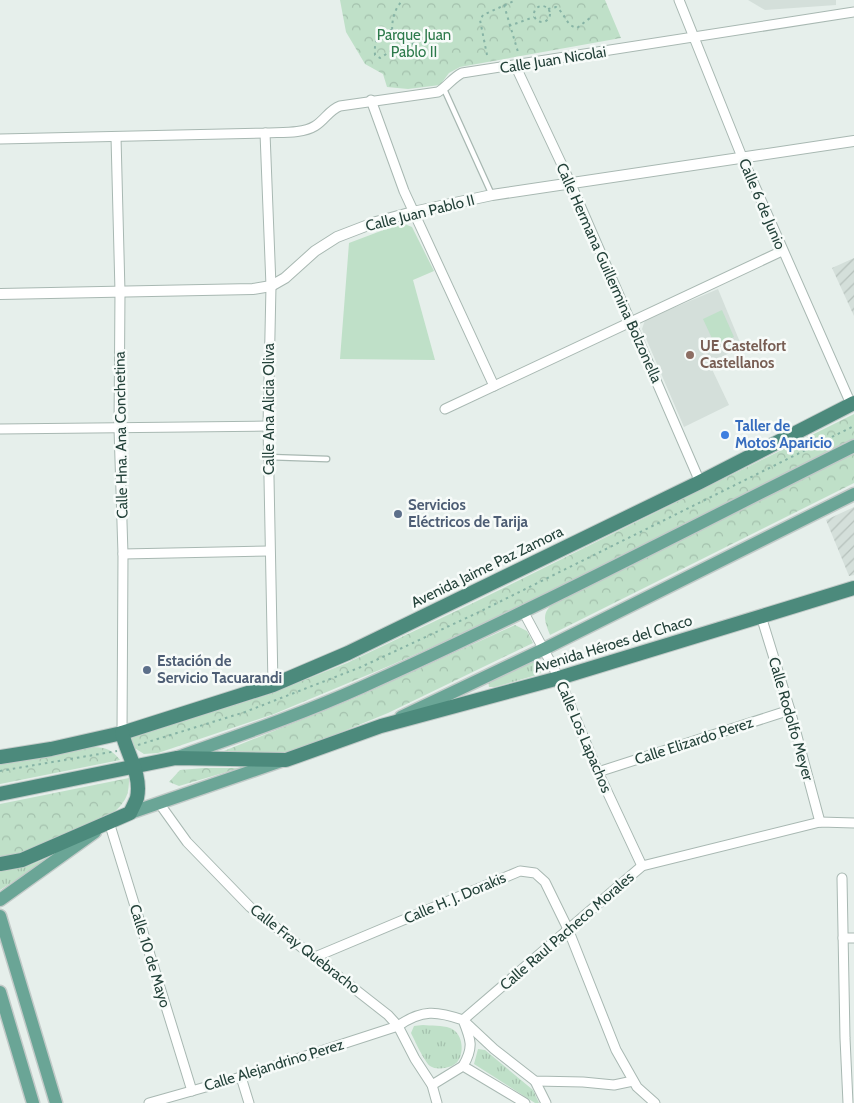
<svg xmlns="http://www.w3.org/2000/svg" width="854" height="1103" viewBox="0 0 854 1103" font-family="Cabin,sans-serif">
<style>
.built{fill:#d4dfda}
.industrial{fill:url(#industrial-furrows)}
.grass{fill:url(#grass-tufts)}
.park{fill:url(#park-crowns)}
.pitch{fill:#bfe0c8}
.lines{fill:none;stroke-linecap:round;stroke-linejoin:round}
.service-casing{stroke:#a8b8b2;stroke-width:7}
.minor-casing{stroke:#a8b8b2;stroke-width:11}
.tertiary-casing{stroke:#a8b8b2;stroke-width:12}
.primary-casing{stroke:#c2cac8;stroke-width:15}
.trunk-casing{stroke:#c2cac8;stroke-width:16}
.path{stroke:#86b3a5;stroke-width:2;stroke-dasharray:2.5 4;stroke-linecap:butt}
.service{stroke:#fff;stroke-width:4.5}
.minor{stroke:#fff;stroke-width:9}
.tertiary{stroke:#fff;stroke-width:10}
.primary{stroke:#6aa596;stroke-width:12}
.trunk{stroke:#4c8a7c;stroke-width:14}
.education-dot{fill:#8d6e63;stroke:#f7fbf9;stroke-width:2}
.shop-dot{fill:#3f7fe0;stroke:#f7fbf9;stroke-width:2}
.service-dot{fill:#5c6f8a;stroke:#f7fbf9;stroke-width:2}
.labels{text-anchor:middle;stroke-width:5;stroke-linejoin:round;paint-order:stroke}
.park-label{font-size:15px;fill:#2d7a4b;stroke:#f7fbf9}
.street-label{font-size:15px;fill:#24423a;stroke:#f7fbf9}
.education-label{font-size:15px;font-weight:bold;fill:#785e54;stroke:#f7fbf9;text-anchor:start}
.shop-label{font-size:15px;font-weight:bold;fill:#366cbe;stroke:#f7fbf9;text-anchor:start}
.service-label{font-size:15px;font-weight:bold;fill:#4e5e75;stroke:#f7fbf9;text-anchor:start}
</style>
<defs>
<pattern id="industrial-furrows" width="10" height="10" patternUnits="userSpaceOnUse" patternTransform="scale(1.25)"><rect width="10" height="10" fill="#d4dfda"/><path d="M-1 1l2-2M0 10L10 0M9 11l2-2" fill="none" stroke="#b6c1bc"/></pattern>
<pattern id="grass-tufts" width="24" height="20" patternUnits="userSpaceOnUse" patternTransform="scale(1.25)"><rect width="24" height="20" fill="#bfe0c8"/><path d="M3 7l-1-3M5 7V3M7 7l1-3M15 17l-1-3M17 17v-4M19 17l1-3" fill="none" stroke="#a4c1ad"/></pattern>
<pattern id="park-crowns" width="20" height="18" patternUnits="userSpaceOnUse" patternTransform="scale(1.25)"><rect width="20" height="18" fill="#bfe0c8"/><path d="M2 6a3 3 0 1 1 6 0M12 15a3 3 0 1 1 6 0" fill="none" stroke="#a4c1ad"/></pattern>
</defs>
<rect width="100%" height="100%" fill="#e6efeb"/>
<g class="built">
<path d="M748,0H836V5L765,10Z"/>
<path d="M718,289L742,347L709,363L729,405L684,427L642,329L645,320Z"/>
</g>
<g class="industrial">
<path d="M854,258V316L832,268Z"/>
<path d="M854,507V575L849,576L826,520Z"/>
</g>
<g class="grass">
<path d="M536,658L542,669L540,674L495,687H489L488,681Z"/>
<path d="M57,854L0,890V871L30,865Z"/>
<path d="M423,1025C431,1026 442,1025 450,1028C462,1032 465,1051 458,1061C453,1068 437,1071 430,1066C424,1061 415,1041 411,1033L414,1026Z"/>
<path d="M478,1049L485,1050L533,1090L539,1103H535L474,1064Z"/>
</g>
<g class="park">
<path d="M340,0H605L621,38L460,67L449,73L440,85L408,89L387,87L383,74L365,64L346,32Z"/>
<path d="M854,414V439L482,625L389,666L274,714L158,753L144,754L133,747L131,737L264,696L347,663L473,603Z"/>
<path d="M854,453V483L550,635C543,618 542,612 556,601Z"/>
<path d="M515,625L527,631L533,643L388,713L290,753H219L353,699Z"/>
<path d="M93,747C106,747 112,750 120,760L0,784V763Z"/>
<path d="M204,768H240L179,786L169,782L180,770Z"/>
<path d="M129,778C129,797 125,802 111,815L17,855L0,857V804Z"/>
</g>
<g class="pitch">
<path d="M402,223L412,227L434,271L413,280L435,360L340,359L349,243Z"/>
<path d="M722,310L734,337L715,345L703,319Z"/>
</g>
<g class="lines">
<g class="service-casing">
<g id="service">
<path d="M444,89L492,195"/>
<path d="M268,457L327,459"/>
</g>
</g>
<g class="minor-casing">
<g id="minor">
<path d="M679,0L742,157L851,404"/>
<path d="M515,65L570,182L700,482"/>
<path d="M371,100L404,191L494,386"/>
<path d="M265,133L271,286L268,426L273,685"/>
<path d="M116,137L120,292L119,428L123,554L122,733"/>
<path d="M0,139L265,133C281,132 302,134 315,126C325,120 329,110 340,106L438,92C447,87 452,78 462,73L854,12"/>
<path d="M445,409L782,251"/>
<path d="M0,429L268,426"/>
<path d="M123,554L269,551"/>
<path d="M523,611L559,678L598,772L642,866"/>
<path d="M761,616L790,710L820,822"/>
<path d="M598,772L790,710"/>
<path d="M159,803L187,842L250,907L388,1015L398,1026L415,1059L432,1085L437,1103"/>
<path d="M109,822L192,1091"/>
<path d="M842,878L845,1038L848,1103"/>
<path d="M843,938H854"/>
<path d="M315,957L520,871L535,873L545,882L568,929L616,1050L637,1087L655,1103"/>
<path d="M241,1077L249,1103"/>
<path d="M535,1081L546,1103"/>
<path d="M633,1081L614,1085L583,1082L535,1081L494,1049L463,1020L642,866L820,822L854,823"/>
<path d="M432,1085L463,1066L525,1103"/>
<path d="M149,1103L241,1077L398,1026C422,1009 437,1011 463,1020C471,1040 474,1047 463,1066"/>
</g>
</g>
<g class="tertiary-casing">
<path id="tertiary" d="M0,294L253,289L271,286L285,278L315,251L337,237L376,222L413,212L492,195L854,141"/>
</g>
<g class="primary-casing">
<g id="primary">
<path d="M401,717L544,649L854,494"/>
<path d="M178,757C240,735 302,714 362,687C528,613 691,527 854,446"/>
<path d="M130,813L281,761"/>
<path d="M0,900L95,832"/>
<path d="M0,916L56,1103"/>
<path d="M0,992L33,1103"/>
</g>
</g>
<g class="trunk-casing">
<g id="trunk">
<path d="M0,757L51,749L122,733L273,685L348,653L700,482L854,403"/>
<path d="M0,794L176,758L286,760L381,726L559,678L854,588"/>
<path d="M0,864L22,860L130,813C132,809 135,803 137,798C142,775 127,754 122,733"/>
</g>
</g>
<g class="path">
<path d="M504,5L518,52"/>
<circle cx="542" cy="14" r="8"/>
<path d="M548,9L556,7C566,14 565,25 577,28L590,18"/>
<path d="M509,26L534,17"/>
<path d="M391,30C406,31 417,41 414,57L394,49L380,58L375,55C374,42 377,33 391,30Z"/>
<path d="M394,49C391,31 390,13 403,0"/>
<path d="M487,55L480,20L483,15L516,0"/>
<path d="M138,745L245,712L361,667L475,614L854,426"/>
<path d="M0,771L117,751"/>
</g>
<use href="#service" class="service"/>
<use href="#minor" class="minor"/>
<use href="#tertiary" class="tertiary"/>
<use href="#primary" class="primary"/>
<use href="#trunk" class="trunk"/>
</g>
<circle class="education-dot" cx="690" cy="355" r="5"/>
<circle class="shop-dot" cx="725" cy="435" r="5"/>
<g class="service-dot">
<circle cx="398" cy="514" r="5"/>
<circle cx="147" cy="670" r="5"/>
</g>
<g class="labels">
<g class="park-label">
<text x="414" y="40">Parque Juan<tspan x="414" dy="17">Pablo II</tspan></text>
</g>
<g class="street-label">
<text transform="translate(553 60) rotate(-9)" y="5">Calle Juan Nicolai</text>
<text transform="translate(762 204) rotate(67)" y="5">Calle 6 de Junio</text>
<text transform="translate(420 213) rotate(-14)" y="5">Calle Juan Pablo II</text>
<text transform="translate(609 273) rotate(66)" y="5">Calle Hermana Guillermina Bolzonella</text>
<text transform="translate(269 409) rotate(-90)" y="5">Calle Ana Alicia Oliva</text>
<text transform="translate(121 435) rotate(-91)" y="5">Calle Hna. Ana Conchetina</text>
<text transform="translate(487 567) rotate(-26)" y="5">Avenida Jaime Paz Zamora</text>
<text transform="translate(613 644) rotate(-17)" y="5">Avenida Héroes del Chaco</text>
<text transform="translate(791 719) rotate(74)" y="5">Calle Rodolfo Meyer</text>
<text transform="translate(584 737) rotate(67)" y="5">Calle Los Lapachos</text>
<text transform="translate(694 741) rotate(-18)" y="5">Calle Elizardo Perez</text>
<text transform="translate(455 898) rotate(-23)" y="5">Calle H. J. Dorakis</text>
<text transform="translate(567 931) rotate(-41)" y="5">Calle Raul Pacheco Morales</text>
<text transform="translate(305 949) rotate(38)" y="5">Calle Fray Quebracho</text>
<text transform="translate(150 956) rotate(73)" y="5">Calle 10 de Mayo</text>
<text transform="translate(274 1065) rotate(-17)" y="5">Calle Alejandrino Perez</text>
</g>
<g class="education-label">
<text x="700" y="351">UE Castelfort<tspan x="700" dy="17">Castellanos</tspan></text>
</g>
<g class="shop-label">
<text x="735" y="431">Taller de<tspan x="735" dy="17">Motos Aparicio</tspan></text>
</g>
<g class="service-label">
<text x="408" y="510">Servicios<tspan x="408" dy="17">Eléctricos de Tarija</tspan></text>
<text x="157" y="666">Estación de<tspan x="157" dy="17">Servicio Tacuarandi</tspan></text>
</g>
</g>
</svg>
